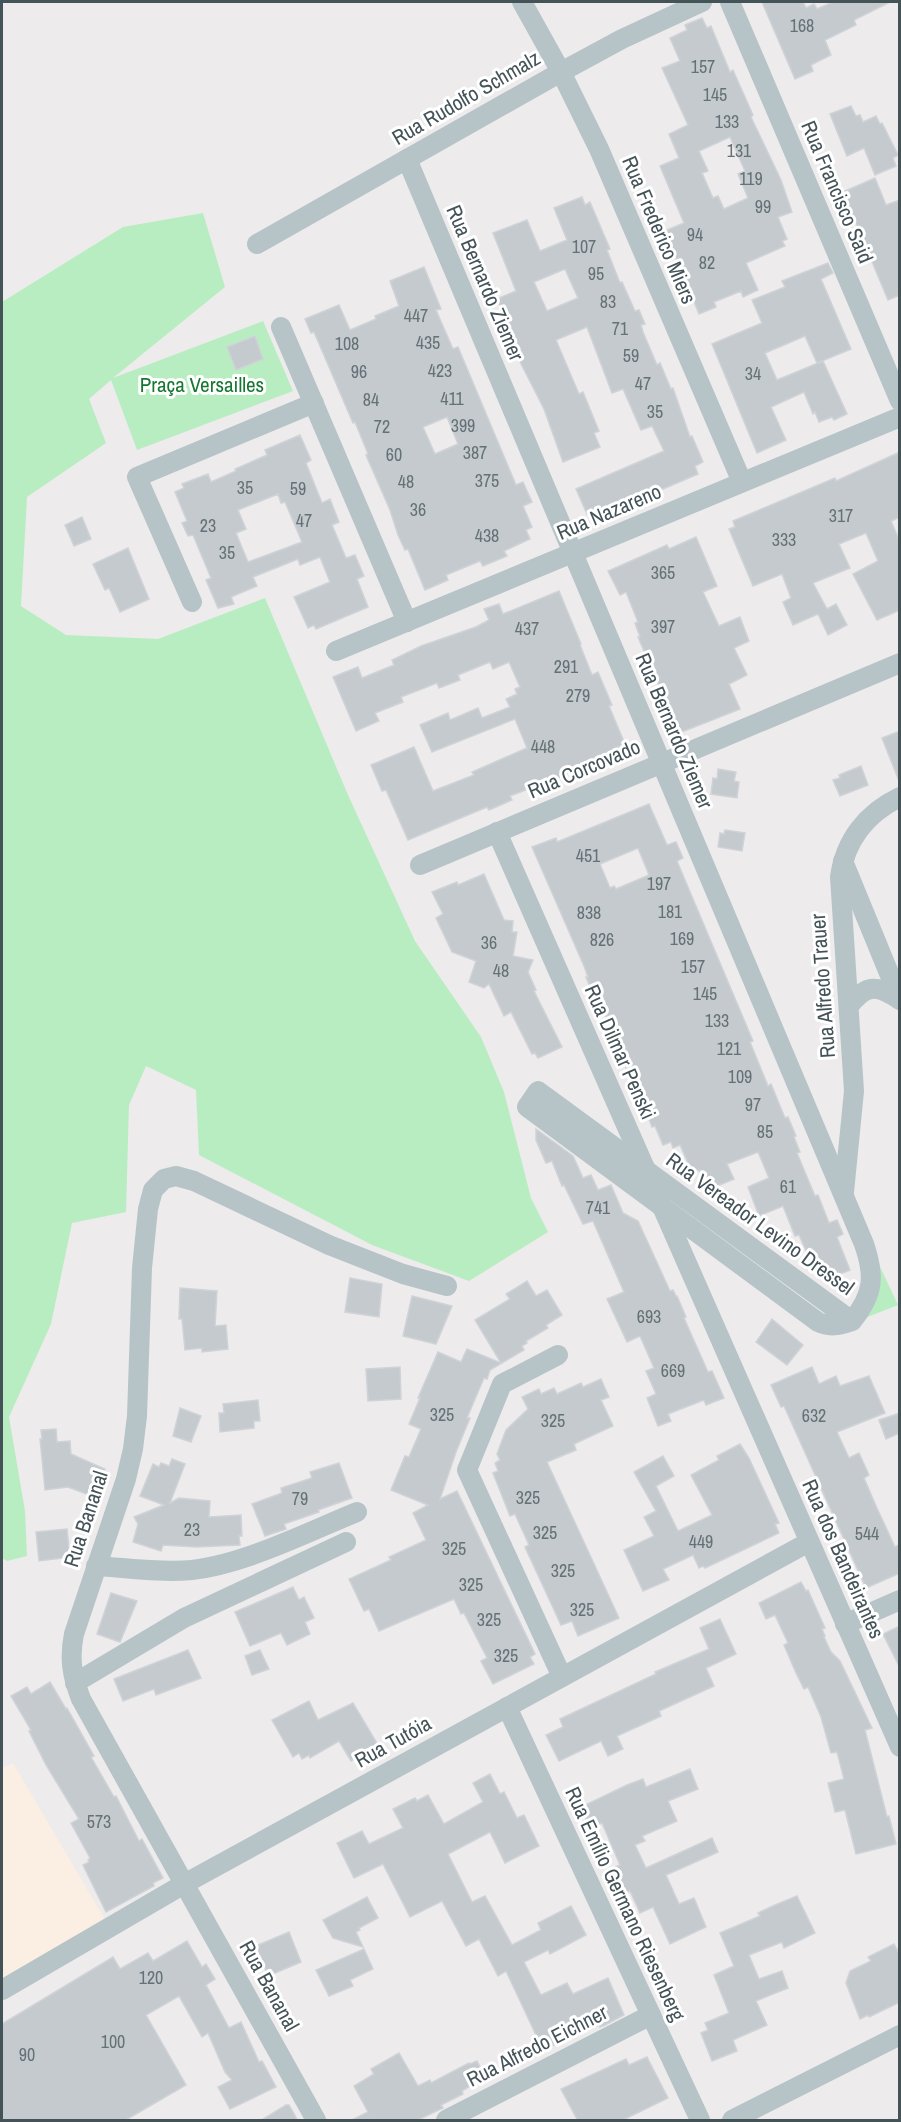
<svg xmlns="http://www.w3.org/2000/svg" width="901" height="2122" viewBox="0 0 901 2122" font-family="'Archivo Narrow',sans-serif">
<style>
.commercial{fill:#fbeee2}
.green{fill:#b8edc1}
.building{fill:#c5cace;stroke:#cfd3d7;stroke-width:1.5;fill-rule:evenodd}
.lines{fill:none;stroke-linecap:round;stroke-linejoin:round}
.minor{stroke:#b6c4c8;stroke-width:20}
.labels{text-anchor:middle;stroke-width:6;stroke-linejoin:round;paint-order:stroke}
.number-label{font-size:18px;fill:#647176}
.street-label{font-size:21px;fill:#445358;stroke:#fff}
.park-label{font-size:21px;fill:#177731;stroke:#fff}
</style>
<rect width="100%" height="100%" fill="#eeebec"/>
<path class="commercial" d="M13,1763L107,1923L2,1984V1768Z"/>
<g class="green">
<path d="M203,213L225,287L113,378L263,321L293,391L137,450L111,380L89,399L106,443L27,497L21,606L66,635L158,639L265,598L348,795L415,941L481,1037L504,1092L531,1198L548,1232L469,1281L372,1245L199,1155L196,1090L146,1066L129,1105L126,1212L72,1223L51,1324L9,1417L25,1511L27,1556L7,1561L2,1558V302L123,227Z"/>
<path d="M874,1254L898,1305L865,1318Z"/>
</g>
<g class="building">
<path d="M762,2H803L806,8L814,4L817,9L833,2H890L854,20L856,25L825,40L831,55L811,65L813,71L795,79Z"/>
<path d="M702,18L707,28L711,26L730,72L733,70L753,115L751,117L781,180L792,212L778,217L787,239L782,241L785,246L746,263L758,290L743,297L741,291L714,302L716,307L699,314L665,231L684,223L660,166L679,158L669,134L688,125L662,68L680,61L670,38L687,30L685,25ZM730,137L745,171L738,174L748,198L724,209L718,196L713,198L702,173L708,171L699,151Z"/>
<path d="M851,106L856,116L860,115L863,122L876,116L880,124L882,123L898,155L893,158L896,166L875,175L864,148L847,156L830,114Z"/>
<path d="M875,178L886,205L900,200V295L888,300L843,192Z"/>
<path d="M582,197L585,205L590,202L610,249L607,250L620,283L622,282L635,311L639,310L645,324L641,325L643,332L657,365L660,363L671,389L673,388L690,437L692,436L703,462L695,466L698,474L649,495L650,499L633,506L631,501L594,516L592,511L587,514L576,489L664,451L652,426L641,430L623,389L612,393L587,327L556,340L579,394L583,392L599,431L594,433L600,447L563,462L544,409L517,356L522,354L497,299L516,291L493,233L527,220L540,251L567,240L554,208ZM565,269L578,298L547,311L534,282Z"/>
<path d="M828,263L833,273L821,279L851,349L817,363L805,336L765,353L777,380L823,361L847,414L834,420L832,417L819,422L815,412L813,414L804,392L771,407L786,440L757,453L712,344L762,323L752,300L785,287L782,281Z"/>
<path d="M424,267L441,309L436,310L453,349L458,347L516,485L523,482L532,502L523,506L532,527L526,530L530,539L504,551L507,556L483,566L480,561L446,575L448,580L425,590L408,549L405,550L398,535L390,510L366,455L368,454L355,422L353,423L314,332L311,333L305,319L339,305L350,330L376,319L375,316L399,306L390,281ZM447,417L458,444L435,454L423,427Z"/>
<path d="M255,336L263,359L236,370L227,347Z"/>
<path d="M300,435L311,460L306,463L322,503L330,499L339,522L332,525L346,558L355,555L364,576L357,579L368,607L316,629L314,625L308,628L294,597L330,582L320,557L300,565L298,559L253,577L257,586L231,597L234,604L218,608L206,580L211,578L193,535L188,536L182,523L187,521L175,492L184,488L182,484L208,474L211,482L236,471L235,469L267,455L265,450ZM278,494L281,503L285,502L302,542L248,562L236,533L246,529L238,510Z"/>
<path d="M900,452V517L891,521L900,542V610L877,620L853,574L878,561L866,533L839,544L850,568L813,583L827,609L836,604L847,625L828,635L818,614L793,625L783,602L791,598L782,574L753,586L729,529L735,527L733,521L835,478L836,481Z"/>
<path d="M82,517L91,539L74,546L65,525Z"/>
<path d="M696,537L717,586L703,592L719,626L740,617L749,641L734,648L747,675L729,684L740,709L679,733L638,637H640L635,623L638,622L626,592L620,595L608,571L667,545L669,549Z"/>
<path d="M128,548L149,599L120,612L109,588L105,590L93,564Z"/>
<path d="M559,591L581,644L580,645L592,675L598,672L612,705L609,706L625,744L618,747L622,757L601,766L599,760L546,783V782L510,796L512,800L489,810L487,807L408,840L386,790L382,791L371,765L414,747L433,791L474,775L472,772L527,748L515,719L432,752L420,725L448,713L450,720L478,708L482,718L510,707L506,699L517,694L515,689L520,687L509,662L493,669L490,662L458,675L460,680L439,688L437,683L401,697L403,702L375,713L379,721L356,731L333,677L358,667L362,678L394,665L392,660L421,646L476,627L489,620L484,609L499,604L503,614Z"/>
<path d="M900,731V781H899L882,738Z"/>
<path d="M861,766L868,785L840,796L833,780L840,778L839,775Z"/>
<path d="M718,769L736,772L734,781L739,782L737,798L711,794L713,778L717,779Z"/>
<path d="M649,804L667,845L676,842L683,858L677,861L753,1041L750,1042L768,1086L771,1084L785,1118L788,1117L796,1136L794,1137L800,1152L797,1153L815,1196L818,1195L829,1223L837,1220L843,1234L837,1237L850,1270L832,1277L828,1268L823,1271L817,1258L810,1260L799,1235L795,1236L783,1206L759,1216L748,1187L769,1178L758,1152L727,1164L734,1179L717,1186L715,1183L708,1186L705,1177L702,1178L699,1170L692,1172L680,1145L673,1148L671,1142L663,1145L655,1126L652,1127L649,1119L647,1120L595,991L592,992L586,977H588L584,966L532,847L556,838L557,842ZM638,848L649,875L616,889L614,886L610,888L600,864Z"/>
<path d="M725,830L745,833L742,851L718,847L720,833L724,834Z"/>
<path d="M484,874L504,920L513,921L512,932H517L513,956L533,960L528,972L536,990L534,991L562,1047L538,1058L535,1053L532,1054L511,1012L504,1016L489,984L484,988L469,982L476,961L452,952L436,918L443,914L432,892L457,882L458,885Z"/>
<path d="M536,1129L573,1156L583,1178L591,1175L598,1190L611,1185L623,1213L638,1221L670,1291L673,1290L676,1296H677L686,1317L684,1318L708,1372L712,1371L724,1398L706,1405L704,1400L668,1414L671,1421L658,1426L647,1398L656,1394L646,1371L654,1368L640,1336L627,1342L607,1299L624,1292L593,1221L583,1224L564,1185L562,1186L552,1161L546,1163L536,1140Z"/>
<path d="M350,1278L382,1284L379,1317L345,1312Z"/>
<path d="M527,1281L536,1296L547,1290L562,1315L546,1325L548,1328L526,1341L527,1343L522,1346L524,1350L490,1370L487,1379L484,1378L467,1418H470L456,1452L440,1499L457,1491L535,1654L530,1657L534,1664L493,1684L481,1661L487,1658L464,1613L461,1614L454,1599L379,1631L369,1609L364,1611L349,1579L391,1560L389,1557L426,1540L413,1513L428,1505L391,1490L405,1456L409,1457L421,1429L409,1424L420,1398H418L438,1352L461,1362L467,1349L501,1363L475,1320L510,1299L506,1294Z"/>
<path d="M180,1288L217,1291L215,1326L226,1325L228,1349L202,1352V1348L185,1350L182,1319H179Z"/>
<path d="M412,1296L452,1306L436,1344L403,1336Z"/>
<path d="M772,1319L803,1345L787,1365L756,1342Z"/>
<path d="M400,1367L401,1399L368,1401L366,1369Z"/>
<path d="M812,1367L819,1384L836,1376L840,1386L869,1376L885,1413L837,1432L849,1458L859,1453L869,1475L864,1478L876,1506L895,1547L900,1544V1573L866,1588L784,1406L781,1407L771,1385Z"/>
<path d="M601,1379L609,1397L601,1400L613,1426L574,1444L576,1450L547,1462L619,1618L578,1636L572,1621L561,1625L525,1547L529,1545L515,1514L510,1516L493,1473L498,1471L495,1463L500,1460L497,1454L506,1430L528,1409L522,1397L539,1389L541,1394L554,1388L557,1394L581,1383L583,1387Z"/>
<path d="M258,1400L260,1421H254V1428L220,1432L219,1413H224L223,1404Z"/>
<path d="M180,1408L201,1416L191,1442L173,1436Z"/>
<path d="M900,1413V1433L886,1439L879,1420Z"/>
<path d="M56,1429L57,1442L70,1441L71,1454L105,1469L104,1471L107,1472L97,1498L68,1487L45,1490L40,1439H42L41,1430Z"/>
<path d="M740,1444L749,1458L779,1523L775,1524L779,1533L705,1568L703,1566L699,1568L693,1555L663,1569L669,1580L643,1591L624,1550L654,1536L644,1517L656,1511L634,1472L663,1456L674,1476L656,1486L678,1531L712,1515L691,1475L719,1460L717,1456Z"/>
<path d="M172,1459L185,1464L170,1503L179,1498L210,1501L209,1517L241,1515L242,1536H239L240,1545L197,1547L163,1545L161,1551L133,1542L138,1524L134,1517L164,1505L140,1496L153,1464L159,1467L161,1463L169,1466Z"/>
<path d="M339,1463L352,1498L318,1510L319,1512L284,1524L286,1529L265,1536L252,1504L282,1493L281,1488L312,1478L310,1472Z"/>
<path d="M67,1529L70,1557L39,1561L36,1532Z"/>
<path d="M801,1582L806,1591L808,1590L825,1628L822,1629L825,1636L824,1637L831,1652L840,1661L872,1728L865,1730L887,1817L889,1816L896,1844L856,1854L845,1810L835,1812L828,1783L844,1779L837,1752L831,1753L821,1717L808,1687L804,1689L796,1673L784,1645L788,1643L775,1615L766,1619L759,1603Z"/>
<path d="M293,1587L299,1600L304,1597L314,1618L305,1622L310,1634L287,1645L281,1633L250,1646L235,1612Z"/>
<path d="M111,1593L137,1601L120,1642L97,1634Z"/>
<path d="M720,1619L736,1654L706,1668L714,1686L659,1711L661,1716L617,1736L623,1749L608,1756L601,1741L559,1761L546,1735L563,1727L560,1719L656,1674L655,1672L709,1649L700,1628Z"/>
<path d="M900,1626V1668L883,1634Z"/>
<path d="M188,1650L201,1678L156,1695L154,1689L123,1701L114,1679Z"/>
<path d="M260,1650L269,1669L252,1675L245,1656Z"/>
<path d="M50,1682L66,1709L67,1708L94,1756L91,1757L114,1797L116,1796L139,1841L142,1839L163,1878L153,1883L154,1886L106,1912L83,1865L89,1862L88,1860L90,1858L71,1823L79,1819L46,1765L29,1731L31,1730L11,1696L27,1687L31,1694Z"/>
<path d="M309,1701L318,1720L353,1703L378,1745L351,1761L339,1741L310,1758L309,1755L302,1759L299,1753L293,1757L272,1720Z"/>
<path d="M690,1769L698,1789L668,1801L677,1821L642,1836L645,1841L635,1845L646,1868L712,1838L718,1852L666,1875L679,1904L694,1898L706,1927L670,1944L653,1907L640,1913L630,1891L622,1895L610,1869L620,1865L602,1823L590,1828L581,1807L627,1785L643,1779L646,1787Z"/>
<path d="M490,1774L500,1794L504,1792L517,1818L524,1815L539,1846L505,1863L490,1832L448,1854L472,1902L485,1896L512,1945L541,1930L538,1923L571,1906L586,1935L550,1954L548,1950L524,1962L541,1995L567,1983L573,1994L608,1978L624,2015L605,2025L600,2027L599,2025L543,2050L506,1971L498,1976L479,1939L466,1946L442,1901L410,1917L383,1864L354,1878L337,1843L362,1831L369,1844L403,1828L393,1809L415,1798L417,1801L428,1795L444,1824L483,1802L473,1783Z"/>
<path d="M797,1896L815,1933L784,1948L782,1942L749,1955L759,1979L782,1971L788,1988L756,2001L767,2025L733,2040L737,2051L712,2061L701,2033L708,2030L705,2023L729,2013L714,1975L734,1966L720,1933L760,1916L758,1913L775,1905Z"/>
<path d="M367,1897L378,1918L359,1928L360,1930L356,1932L363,1947L333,1938L323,1920Z"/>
<path d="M289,1932L301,1962L268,1976L256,1946Z"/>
<path d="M187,1941L202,1967L206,1964L215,1979L206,1985L229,2028L241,2022L259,2062L262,2061L276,2087L230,2109L218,2087L232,2080L225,2072L208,2033L202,2037L179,1996L146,2015L186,2085L124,2121H2V2024L113,1957L120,1969L148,1953L153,1961Z"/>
<path d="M894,1944L900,1955V2002L869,2017L868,2015L860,2019L846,1983L850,1971L871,1961L868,1957Z"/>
<path d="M364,1949L373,1969L350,1980L353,1986L329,1996L316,1970Z"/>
<path d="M399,2053L418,2086L430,2080L431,2083L469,2063L470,2064L477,2061L485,2077L462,2091L463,2094L441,2105L443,2108L416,2121H350L368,2112L354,2086L374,2074L371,2069Z"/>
<path d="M647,2057L668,2098L621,2121H578L561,2089L626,2059L629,2065Z"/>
<path d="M286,2105H289L298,2121H260Z"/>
</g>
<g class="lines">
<g class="minor">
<path d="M522,2L561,72L599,149L742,482"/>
<path d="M730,2L900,401"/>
<path d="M407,159L864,1244C875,1276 874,1294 852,1321"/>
<path d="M257,244L561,72L622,39L702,2"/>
<path d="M281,327L407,622"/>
<path d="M192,602L137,477L314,403"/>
<path d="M336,651L900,417"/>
<path d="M497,832L900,1747"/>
<path d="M843,861L900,1000"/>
<path d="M420,865L900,663"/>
<path d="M849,1006C866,984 877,984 900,1000"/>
<path d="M538,1091L852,1321C839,1325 831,1328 818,1322L527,1107Z"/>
<path d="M844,1192L854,1091L840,877C845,841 866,813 900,797"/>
<path d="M558,1355L502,1384L467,1470L562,1677"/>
<path d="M96,1566C128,1568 161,1573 192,1570C245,1564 308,1532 357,1512"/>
<path d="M845,1624L900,1600"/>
<path d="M75,1683L184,1618L346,1542"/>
<path d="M507,1707L700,2120"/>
<path d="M2,1990L184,1884L809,1542"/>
<path d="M316,2120L81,1699C72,1676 69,1658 74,1634L126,1479L133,1449L137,1416L142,1268L148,1209L153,1190L164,1179L176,1176L194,1181L329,1245L403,1274L447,1286"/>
<path d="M446,2120L651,2015"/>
<path d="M732,2120L900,2035"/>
</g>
</g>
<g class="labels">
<g class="number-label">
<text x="802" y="32">168</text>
<text x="703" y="73">157</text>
<text x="715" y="101">145</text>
<text x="727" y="128">133</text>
<text x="739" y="157">131</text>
<text x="751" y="185">119</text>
<text x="763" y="213">99</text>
<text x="695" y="241">94</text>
<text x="584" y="253">107</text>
<text x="707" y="269">82</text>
<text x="596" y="280">95</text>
<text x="608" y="308">83</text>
<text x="416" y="322">447</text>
<text x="620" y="335">71</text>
<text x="428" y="349">435</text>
<text x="347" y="350">108</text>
<text x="631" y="362">59</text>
<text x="440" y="377">423</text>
<text x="359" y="378">96</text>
<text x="753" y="380">34</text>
<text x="643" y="390">47</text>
<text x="452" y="405">411</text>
<text x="371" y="406">84</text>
<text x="655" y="418">35</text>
<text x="463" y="432">399</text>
<text x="382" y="433">72</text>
<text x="475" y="459">387</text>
<text x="394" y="461">60</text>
<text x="487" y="487">375</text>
<text x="406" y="488">48</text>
<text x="245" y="494">35</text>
<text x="298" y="495">59</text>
<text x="418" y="516">36</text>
<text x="841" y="522">317</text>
<text x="304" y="527">47</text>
<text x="208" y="532">23</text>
<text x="487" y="542">438</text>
<text x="784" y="546">333</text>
<text x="227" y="559">35</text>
<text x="663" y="579">365</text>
<text x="663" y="633">397</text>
<text x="527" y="635">437</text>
<text x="566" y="673">291</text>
<text x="578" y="702">279</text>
<text x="543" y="753">448</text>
<text x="588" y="862">451</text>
<text x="659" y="890">197</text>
<text x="670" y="918">181</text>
<text x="589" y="919">838</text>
<text x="682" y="945">169</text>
<text x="602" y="946">826</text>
<text x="489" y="949">36</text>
<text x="693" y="973">157</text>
<text x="501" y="977">48</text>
<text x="705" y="1000">145</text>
<text x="717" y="1027">133</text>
<text x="729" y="1055">121</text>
<text x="740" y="1083">109</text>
<text x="753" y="1111">97</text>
<text x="765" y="1138">85</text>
<text x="788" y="1193">61</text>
<text x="598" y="1214">741</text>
<text x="649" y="1323">693</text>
<text x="673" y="1377">669</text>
<text x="442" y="1421">325</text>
<text x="814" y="1422">632</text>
<text x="553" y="1427">325</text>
<text x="528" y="1504">325</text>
<text x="300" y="1505">79</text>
<text x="192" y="1536">23</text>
<text x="545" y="1539">325</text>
<text x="867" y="1540">544</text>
<text x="701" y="1548">449</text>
<text x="454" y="1555">325</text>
<text x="563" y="1577">325</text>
<text x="471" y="1591">325</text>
<text x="582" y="1616">325</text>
<text x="489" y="1626">325</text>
<text x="506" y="1662">325</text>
<text x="99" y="1828">573</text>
<text x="151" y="1984">120</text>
<text x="113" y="2048">100</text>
<text x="27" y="2061">90</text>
</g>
<g class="street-label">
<text transform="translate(466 98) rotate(-30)" y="7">Rua Rudolfo Schmalz</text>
<text transform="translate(837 192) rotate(67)" y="7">Rua Francisco Said</text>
<text transform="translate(659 230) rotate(67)" y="7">Rua Frederico Miers</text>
<text transform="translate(485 283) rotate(67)" y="7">Rua Bernardo Ziemer</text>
<text transform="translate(609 512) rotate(-23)" y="7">Rua Nazareno</text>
<text transform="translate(674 731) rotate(67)" y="7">Rua Bernardo Ziemer</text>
<text transform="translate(584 769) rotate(-23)" y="7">Rua Corcovado</text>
<text transform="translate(823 986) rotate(-94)" y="7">Rua Alfredo Trauer</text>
<text transform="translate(620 1052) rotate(66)" y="7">Rua Dilmar Penski</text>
<text transform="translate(760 1224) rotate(36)" y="7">Rua Vereador Levino Dressel</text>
<text transform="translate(86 1519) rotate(-72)" y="7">Rua Bananal</text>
<text transform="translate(843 1559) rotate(66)" y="7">Rua dos Bandeirantes</text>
<text transform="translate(393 1742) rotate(-29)" y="7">Rua Tutóia</text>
<text transform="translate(625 1904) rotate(65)" y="7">Rua Emílio Germano Riesenberg</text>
<text transform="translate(269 1986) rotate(61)" y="7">Rua Bananal</text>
<text transform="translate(537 2046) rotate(-27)" y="7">Rua Alfredo Eichner</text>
</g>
<g class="park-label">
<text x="202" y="392">Praça Versailles</text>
</g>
</g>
<rect width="901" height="2122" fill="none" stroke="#445358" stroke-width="6"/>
</svg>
